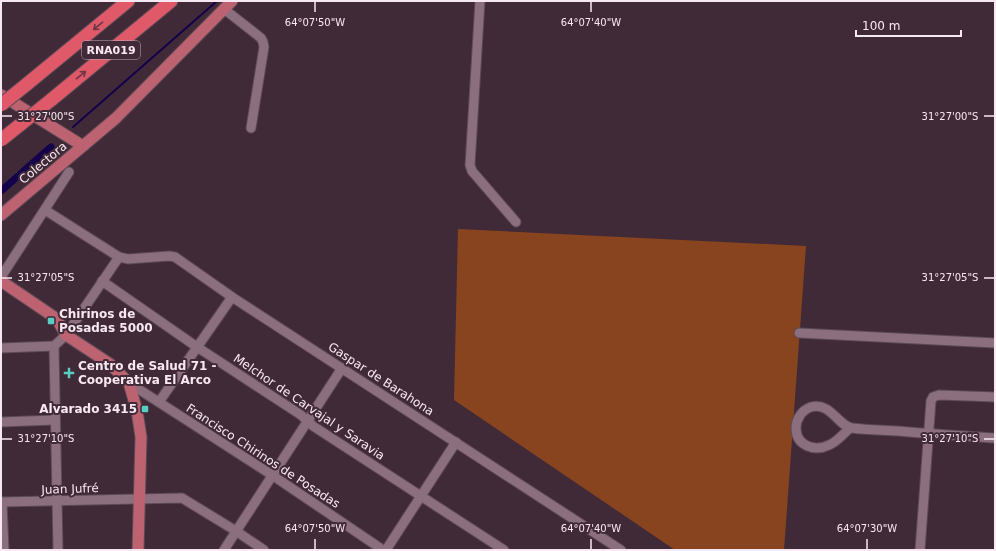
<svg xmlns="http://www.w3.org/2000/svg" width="996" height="551" viewBox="0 0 996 551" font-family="'DejaVu Sans',sans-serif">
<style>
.green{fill:#88441f}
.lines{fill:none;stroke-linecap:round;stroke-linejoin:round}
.stream{stroke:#14004b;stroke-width:2}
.canal{stroke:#14004b;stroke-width:7}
.minor-casing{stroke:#5d4a56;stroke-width:11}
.major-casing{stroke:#5d4a56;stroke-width:13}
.highway-casing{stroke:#5d4a56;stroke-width:15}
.minor{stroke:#8b6f7e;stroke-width:9}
.major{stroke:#bd6271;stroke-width:11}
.highway{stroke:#df5969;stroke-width:13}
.highway-bridge-casing{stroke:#5d4a56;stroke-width:15;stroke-linecap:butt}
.highway-bridge{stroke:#df5969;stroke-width:13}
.oneway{stroke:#683644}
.ticks{fill:none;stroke:#f8e8f1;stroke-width:1.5}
.poi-dot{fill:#57cec2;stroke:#412a37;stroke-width:1.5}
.labels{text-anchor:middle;stroke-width:4;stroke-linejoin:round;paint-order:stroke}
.shield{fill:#412a37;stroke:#c1afb9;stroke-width:1}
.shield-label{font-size:11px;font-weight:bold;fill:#f8e8f1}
.street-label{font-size:12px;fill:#f8e8f1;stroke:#412a37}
.poi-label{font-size:12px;font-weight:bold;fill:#f8e8f1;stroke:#412a37;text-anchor:start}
.ticks-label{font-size:10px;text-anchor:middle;fill:#f8e8f1;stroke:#412a37;stroke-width:4;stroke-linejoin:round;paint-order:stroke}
</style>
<rect width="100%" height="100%" fill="#412a37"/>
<path class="green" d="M458,229L806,246L784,550H675L454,400Z"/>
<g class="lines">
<path class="stream" d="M73,127L217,1"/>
<path class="canal" d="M1,191L51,147"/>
<g class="minor-casing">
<g id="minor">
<path d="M480,1L470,165L472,171L516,222"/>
<path d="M224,9L261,38L263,42L264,47L251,128"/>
<path d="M45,210L119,257L128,259L169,256L175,257L232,297L621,550"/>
<path d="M1,277L69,172"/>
<path d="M102,281L197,347L301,415L313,426L504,550"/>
<path d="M799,333L995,343"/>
<path d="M1,348L54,346"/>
<path d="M129,383L272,475L383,550"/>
<path d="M159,402L232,297"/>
<path d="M1,422L55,420"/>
<path d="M850,428C844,433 837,442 829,445C815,452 796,446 796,428C796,419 802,410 811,407C831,402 838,426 852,428C867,430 883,430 898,431C930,434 963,436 995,438"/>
<path d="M1,502L182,498L236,531L264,550"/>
<path d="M2,502L4,550"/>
<path d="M58,550L54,346L66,335L119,257"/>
<path d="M224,550L342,368"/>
<path d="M386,550L456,442"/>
<path d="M920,550L931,401L933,397L939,395L995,397"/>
</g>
</g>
<g class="major-casing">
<g id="major">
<path d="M1,95L83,146"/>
<path d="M1,215L116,118L232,1"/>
<path d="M1,281L57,319L66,335L110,364L129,383L137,411L141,437L138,550"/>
</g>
</g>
<g class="highway-casing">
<g id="highway">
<path d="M27,84L128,1"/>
<path d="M51,100L171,1"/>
</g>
</g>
<use href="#minor" class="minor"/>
<use href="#major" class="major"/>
<use href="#highway" class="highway"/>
<g class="highway-bridge-casing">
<g id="highway-bridge">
<path d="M1,105L27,84"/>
<path d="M1,140L51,100"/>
</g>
</g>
<use href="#highway-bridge" class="highway-bridge"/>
</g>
<defs><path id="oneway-shaft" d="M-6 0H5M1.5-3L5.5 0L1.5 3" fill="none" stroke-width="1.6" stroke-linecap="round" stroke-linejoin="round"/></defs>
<g class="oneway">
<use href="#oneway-shaft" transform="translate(98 26) rotate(141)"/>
<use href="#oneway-shaft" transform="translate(81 75) rotate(-39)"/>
</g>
<path class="ticks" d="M315,2V12M591,2V12M2,116H12M984,116H994M2,278H12M984,278H994M2,439H12M984,439H994M315,539V549M591,539V549M867,539V549"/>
<g class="poi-dot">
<rect x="47" y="317" width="8" height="8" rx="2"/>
<path d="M67 367h4v4h4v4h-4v4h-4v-4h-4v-4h4z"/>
<rect x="141" y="405" width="8" height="8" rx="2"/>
</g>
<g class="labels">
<rect class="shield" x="82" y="41" width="58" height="18" rx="3"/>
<g class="shield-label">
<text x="111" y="54">RNA019</text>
</g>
<g class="street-label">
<text transform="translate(43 163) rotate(-40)" y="4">Colectora</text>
<text transform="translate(381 379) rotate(33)" y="4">Gaspar de Barahona</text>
<text transform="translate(309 407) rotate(34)" y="4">Melchor de Carvajal y Saravia</text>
<text transform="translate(263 456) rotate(33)" y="4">Francisco Chirinos de Posadas</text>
<text transform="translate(70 489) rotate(-2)" y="4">Juan Jufré</text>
</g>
<g class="poi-label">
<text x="59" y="318">Chirinos de<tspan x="59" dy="14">Posadas 5000</tspan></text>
<text x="78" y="370">Centro de Salud 71 -<tspan x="78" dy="14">Cooperativa El Arco</tspan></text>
<text x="137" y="413" text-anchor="end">Alvarado 3415</text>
</g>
</g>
<g class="ticks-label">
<text x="315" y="26">64°07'50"W</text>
<text x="591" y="26">64°07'40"W</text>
<text x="46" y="120">31°27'00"S</text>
<text x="950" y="120">31°27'00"S</text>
<text x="46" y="281">31°27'05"S</text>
<text x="950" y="281">31°27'05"S</text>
<text x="46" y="442">31°27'10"S</text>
<text x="950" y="442">31°27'10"S</text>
<text x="315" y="532">64°07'50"W</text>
<text x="591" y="532">64°07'40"W</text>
<text x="867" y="532">64°07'30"W</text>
</g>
<rect width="996" height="551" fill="none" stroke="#f8e8f1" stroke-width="4"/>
<path d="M856 30v6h105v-6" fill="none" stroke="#f8e8f1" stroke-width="2"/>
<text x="862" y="30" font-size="12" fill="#f8e8f1" stroke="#412a37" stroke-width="3" paint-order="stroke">100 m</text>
</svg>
